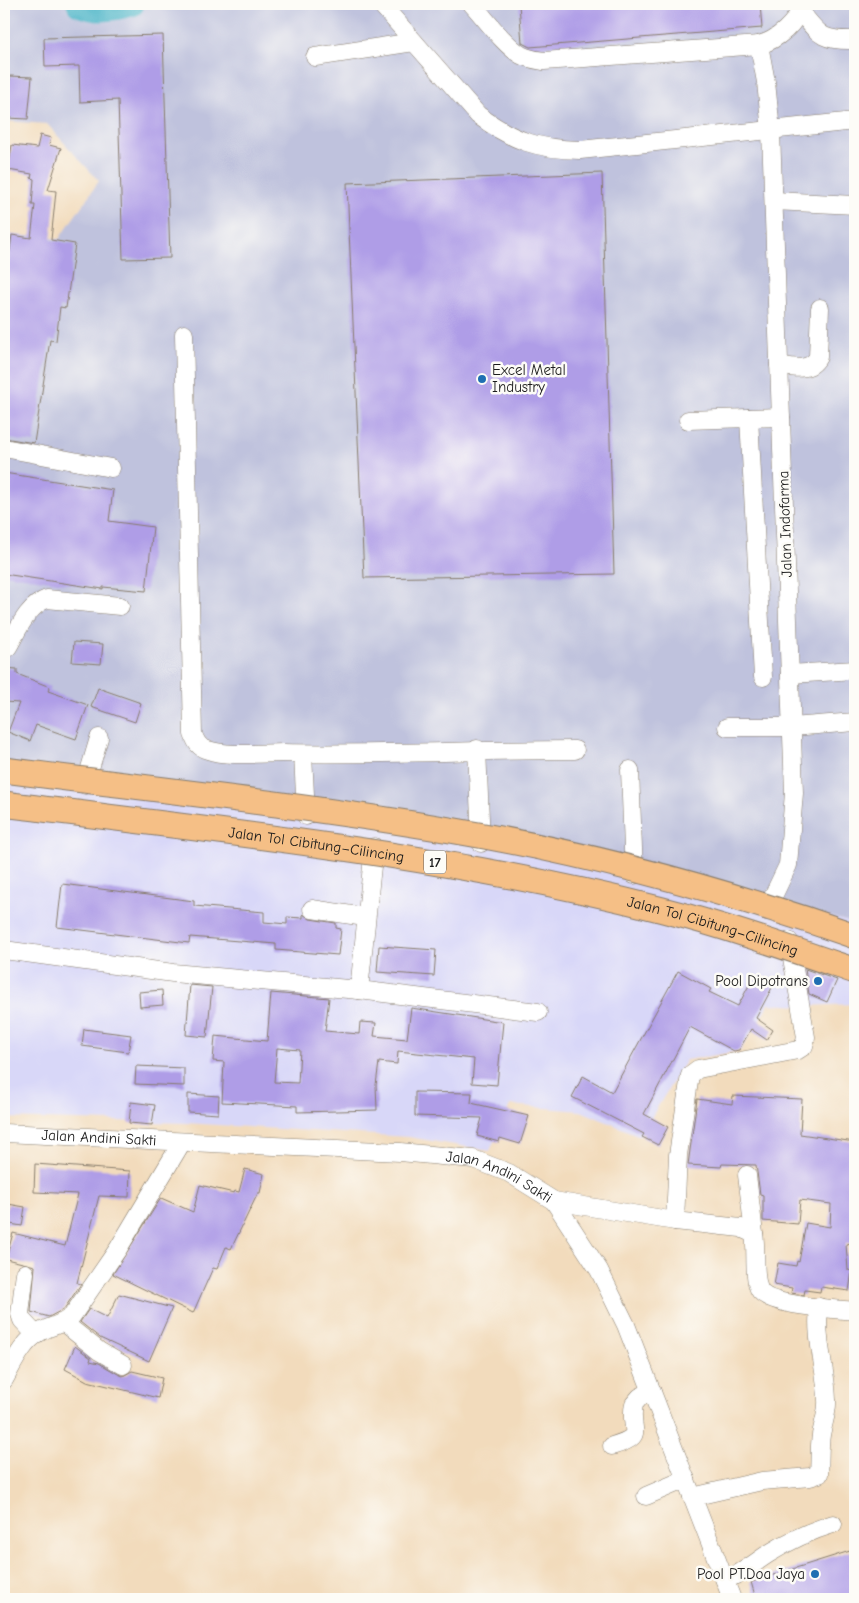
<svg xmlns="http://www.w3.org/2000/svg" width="859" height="1603" viewBox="0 0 859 1603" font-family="'Comic Neue',sans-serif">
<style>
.built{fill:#d8d7f8}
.industrial{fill:#bfc2dd}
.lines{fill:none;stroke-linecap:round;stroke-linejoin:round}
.river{stroke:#49b4c7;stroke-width:25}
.building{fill:#af9de7;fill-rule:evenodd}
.minor-casing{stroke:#877c6c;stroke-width:19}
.minor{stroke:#fff;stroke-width:18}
.highway-bridge-casing{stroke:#877c6c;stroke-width:27;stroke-linecap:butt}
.highway-bridge{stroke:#f5bf86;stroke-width:25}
.poi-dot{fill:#1f6fb2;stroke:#fdfcf7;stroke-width:2}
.labels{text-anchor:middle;stroke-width:5;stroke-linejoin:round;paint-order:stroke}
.shield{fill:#fdfcf7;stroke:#605f5e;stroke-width:1}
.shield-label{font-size:14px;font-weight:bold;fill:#1c1c1c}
.poi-label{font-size:15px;fill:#1c1c1c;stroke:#fdfcf7;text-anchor:end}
.street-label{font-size:15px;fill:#1c1c1c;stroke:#fdfcf7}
</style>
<rect width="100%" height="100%" fill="#fdfcf7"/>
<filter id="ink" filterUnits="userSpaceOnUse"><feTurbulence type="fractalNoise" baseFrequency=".02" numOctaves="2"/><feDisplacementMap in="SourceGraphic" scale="10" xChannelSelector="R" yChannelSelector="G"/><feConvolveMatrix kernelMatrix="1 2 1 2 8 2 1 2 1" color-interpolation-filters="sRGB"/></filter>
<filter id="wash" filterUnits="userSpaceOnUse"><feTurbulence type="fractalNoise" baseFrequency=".0096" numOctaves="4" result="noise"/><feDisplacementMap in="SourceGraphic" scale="20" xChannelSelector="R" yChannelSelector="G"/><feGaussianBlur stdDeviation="1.12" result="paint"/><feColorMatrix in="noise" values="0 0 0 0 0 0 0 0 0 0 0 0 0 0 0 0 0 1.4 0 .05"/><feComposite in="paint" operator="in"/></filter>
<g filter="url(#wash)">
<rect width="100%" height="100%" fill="#f2dbbc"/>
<path class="built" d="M12,760L574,847L850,922L855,912V1004L801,1006L769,1004L740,1051L686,1060L640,1136L581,1111L510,1105L490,1151L409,1137L186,1123L5,1118L4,1122V832Z"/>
<path class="industrial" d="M4,4H855V912L850,922L574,847L12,761L4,826V234L59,239L99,181L47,124L4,121Z"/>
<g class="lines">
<path class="river" d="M79,4C97,12 113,9 132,4"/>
</g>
<g id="blocks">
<g class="building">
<path d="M519,4H760L762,28L530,47L522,43Z"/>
<path d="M163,35L170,258L123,259L118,100L80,102L79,66L45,67L44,38Z"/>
<path d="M10,76L32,77L28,119L7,118Z"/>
<path d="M40,135L51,138L49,145L61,148L48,190L56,191L51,240L75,244L66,308L60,307L56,341L50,340L34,443L4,438V292L12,235L31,238L35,205H32L34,179L31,178L32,174L8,170L12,145L37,148Z"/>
<path d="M602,173L614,574L364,578L347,183Z"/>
<path d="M4,473L113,490L109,521L153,527L146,591L103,587V589L4,574Z"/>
<path d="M74,642L103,644L101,664L72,662Z"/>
<path d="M4,668L17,669V674L50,687L48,691L88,705L76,739L36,725L30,741L8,732L19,703L4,702Z"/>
<path d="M98,688L141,703L135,722L91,707Z"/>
<path d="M62,884L194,901V906L264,912V922L287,924V917L303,918V914L310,919L336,923V928L341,929L338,955L276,950V944L190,937L189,943L57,927Z"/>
<path d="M379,946L436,950L434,976L377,972Z"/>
<path d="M805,969L837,980L827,1002L809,994Z"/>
<path d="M678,971L711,989L709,992L738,1006L755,974L774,984L756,1018L773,1030L767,1040L751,1029L739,1050L734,1051L690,1027L644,1114L668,1127L658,1145L642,1137L644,1134L572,1097L583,1076L612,1092Z"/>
<path d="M190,985L212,987L207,1037L186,1035Z"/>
<path d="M162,990L163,1005L140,1007L139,992Z"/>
<path d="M271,993L329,998L325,1031L359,1034L360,1022L376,1023L374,1036L407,1039L411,1008L503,1022L497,1085L472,1083L474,1059L398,1051L397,1064L379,1062L376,1085L377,1110L297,1112V1106L222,1102L224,1062L213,1061L215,1036L267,1041ZM277,1048L300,1050L298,1083L274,1082Z"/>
<path d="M84,1029L131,1035L128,1052L82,1046Z"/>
<path d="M136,1066L184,1068V1086L135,1084Z"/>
<path d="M415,1092L472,1093L471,1103L529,1116L520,1144L500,1138L499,1142L477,1136L482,1118L415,1116Z"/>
<path d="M188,1094L219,1096L218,1114L188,1112Z"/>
<path d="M733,1096L802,1099L800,1134L855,1142V1242L846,1244L848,1270L852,1271L849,1291L821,1287L820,1292L805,1290L804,1295L791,1293L792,1288L774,1285L778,1263L796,1266L797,1261L799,1262L806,1223L830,1227L831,1204L800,1200L798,1224L763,1221V1195L760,1194L756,1165L722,1164L721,1167L688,1165L697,1099L732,1104Z"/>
<path d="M131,1102L155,1105L152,1125L129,1123Z"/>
<path d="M35,1164L130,1171L129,1197L99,1196L77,1283L81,1284L64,1309L49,1317L31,1312L35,1266L6,1259L13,1233L65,1246L78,1194L34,1192Z"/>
<path d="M245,1169L264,1174L260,1193H258L231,1249L226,1247L217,1269L213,1268L193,1313L113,1274L161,1198L193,1212L200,1185L234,1193L235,1191L239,1192Z"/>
<path d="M8,1204L25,1207L22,1226L4,1223Z"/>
<path d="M119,1294L172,1308L149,1361L100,1338L80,1322L89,1309L107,1318Z"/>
<path d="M75,1346L91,1358L90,1361L99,1363L118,1374L123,1376L132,1371L162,1378L158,1398L87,1381L65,1369Z"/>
<path d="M850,1551L855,1567V1599H756L751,1582Z"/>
</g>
</g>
</g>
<g filter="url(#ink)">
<use href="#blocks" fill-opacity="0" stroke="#877c6c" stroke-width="1"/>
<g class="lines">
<g class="minor-casing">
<g id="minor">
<path d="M381,4L478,115C513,141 537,149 580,150L855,121"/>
<path d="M472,4C486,19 504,45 521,55C528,59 537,60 544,61L759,45"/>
<path d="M800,11C820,36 822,41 855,40"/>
<path d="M315,57L414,42"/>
<path d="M774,201L855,205"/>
<path d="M184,334L193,734C196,742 199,748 208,750C227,757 262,753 283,753C380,755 478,750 575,750"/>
<path d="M779,365C794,368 810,372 818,357L820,308"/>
<path d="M749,418L763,677"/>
<path d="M688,420L781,417"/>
<path d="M4,448L111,468"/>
<path d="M4,650L8,647C18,630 27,606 47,599L120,606"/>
<path d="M790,674L855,670"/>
<path d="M727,727H792L855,722"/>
<path d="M477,749L481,843"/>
<path d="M303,754L306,816"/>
<path d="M630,770L634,875"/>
<path d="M85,785L99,738"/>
<path d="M312,909L365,917"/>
<path d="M766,911L788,865L794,793L771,131L766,82L759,45C778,40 796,23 803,4"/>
<path d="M4,950L173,973L359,990L538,1012"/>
<path d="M359,990L374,847"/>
<path id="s1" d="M4,1133L400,1152L473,1159L509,1173L554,1201L599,1270L626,1325L732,1599"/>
<path d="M747,1175L754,1234"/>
<path d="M554,1201L675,1221L741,1228L754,1234C757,1250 753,1275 759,1289C766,1306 837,1309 855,1311"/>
<path d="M675,1221L678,1155L690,1075L698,1069L798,1050L804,1046L806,1037L789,941"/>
<path d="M25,1273L20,1314L22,1320L36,1335"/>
<path d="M64,1323L99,1351L123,1365"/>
<path d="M4,1380C13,1364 23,1341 40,1332C51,1326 62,1325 72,1316L118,1249L182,1142"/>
<path d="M612,1446C648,1435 628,1432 634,1404L640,1397L652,1391"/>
<path d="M646,1496L686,1479"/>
<path d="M692,1497L762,1481L810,1477L819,1474C820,1461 819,1448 821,1435C823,1423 828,1412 827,1400C826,1367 815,1341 819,1307"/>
<path d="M725,1580C745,1572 751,1565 768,1554C789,1541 810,1531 833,1524"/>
</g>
</g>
<use href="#minor" class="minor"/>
<g class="highway-bridge-casing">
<g id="highway-bridge">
<path d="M4,770C152,789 302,805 450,830C588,853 723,890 855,936"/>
<path id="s2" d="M4,804C223,832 444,854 659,909C726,926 791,949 855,971"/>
</g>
</g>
<use href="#highway-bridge" class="highway-bridge"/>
</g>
</g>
<g class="poi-dot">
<circle cx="482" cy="379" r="5"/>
<circle cx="818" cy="981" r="5"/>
<circle cx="815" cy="1574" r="5"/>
</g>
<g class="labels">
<rect class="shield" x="424" y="850.5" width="22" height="23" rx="4"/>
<g class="shield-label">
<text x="435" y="867">17</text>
</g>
<g class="poi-label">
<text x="492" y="375" text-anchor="start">Excel Metal<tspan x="492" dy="17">Industry</tspan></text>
<text x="808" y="986">Pool Dipotrans</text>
<text x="805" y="1579">Pool PT.Doa Jaya</text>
</g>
<g class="street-label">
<text transform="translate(785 524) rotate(-92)" y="5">Jalan Indofarma</text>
<text dy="5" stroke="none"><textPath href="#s2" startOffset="315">Jalan Tol Cibitung–Cilincing</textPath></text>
<text dy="5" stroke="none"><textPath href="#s2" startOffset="720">Jalan Tol Cibitung–Cilincing</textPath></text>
<text dy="5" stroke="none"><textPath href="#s1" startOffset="95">Jalan Andini Sakti</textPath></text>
<text dy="5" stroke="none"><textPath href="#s1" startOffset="500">Jalan Andini Sakti</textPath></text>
</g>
</g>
<rect width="859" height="1603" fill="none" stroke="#fdfcf7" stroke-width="20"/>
</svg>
